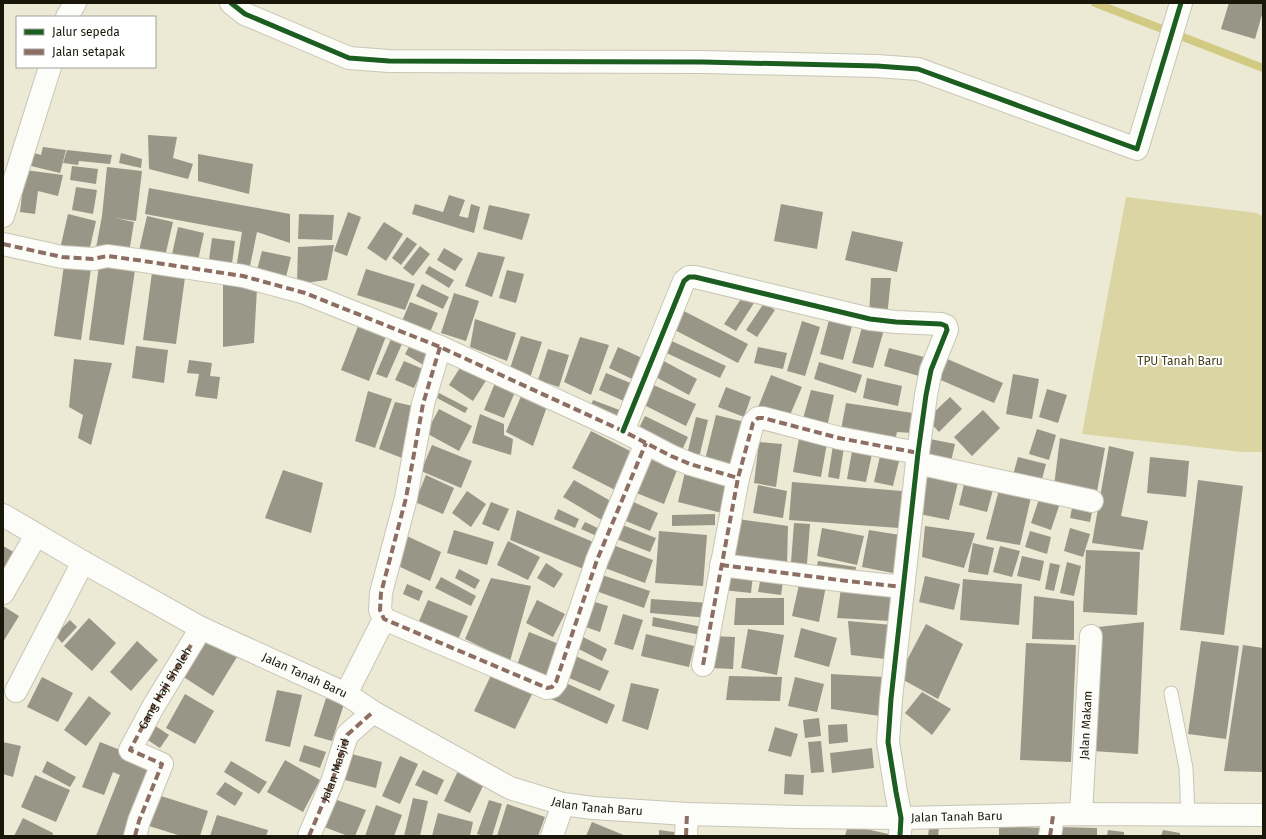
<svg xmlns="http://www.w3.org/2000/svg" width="1266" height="839" viewBox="0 0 1266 839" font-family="'Fira Sans',sans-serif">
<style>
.green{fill:#dbd5a4}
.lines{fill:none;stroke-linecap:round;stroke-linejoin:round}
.stream{stroke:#d2ca82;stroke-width:8}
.building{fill:#989687}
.service-casing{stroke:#c8c6b6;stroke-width:15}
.minor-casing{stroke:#c8c6b6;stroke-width:24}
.secondary-casing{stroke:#c8c6b6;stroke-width:24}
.service{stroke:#fcfcf9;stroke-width:13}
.minor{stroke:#fcfcf9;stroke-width:22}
.secondary{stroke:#fcfcf9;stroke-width:22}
.quiet{stroke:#8d6e63;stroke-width:4;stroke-dasharray:8 4;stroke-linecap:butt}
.cycleway-casing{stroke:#fff;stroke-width:8}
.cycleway{stroke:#1b5e20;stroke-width:5}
.labels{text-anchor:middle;stroke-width:4;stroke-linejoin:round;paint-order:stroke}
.park-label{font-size:12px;fill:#46421a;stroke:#fff}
.street-label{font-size:12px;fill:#19170a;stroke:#fff}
</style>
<rect width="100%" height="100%" fill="#ece9d5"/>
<path class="green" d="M1126,197L1257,213L1263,217V452H1243L1082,434Z"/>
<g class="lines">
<path class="stream" d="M1095,3L1263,68"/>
</g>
<g class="building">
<path d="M1229,3H1263V11L1255,39L1221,29Z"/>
<path d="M148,135L177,137L173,158L193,164L188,179L149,169Z"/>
<path d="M43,147L66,150L60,173L31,166L34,153L41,155Z"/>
<path d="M67,150L112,155L110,164L79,161L78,165L63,163Z"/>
<path d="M121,153L142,159L141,168L119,163Z"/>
<path d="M198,154L253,164L249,194L198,181Z"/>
<path d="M72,166L98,169L96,184L70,180Z"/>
<path d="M107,167L142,171L136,221L115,218L134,222L129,253L96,248L102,216Z"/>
<path d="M25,170L63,175L58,196L38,191L35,214L20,212Z"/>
<path d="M76,187L97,190L93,214L72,210Z"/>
<path d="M149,188L290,214V243L257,232L249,271L236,269L242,232L145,214Z"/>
<path d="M449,195L465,200L459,216L468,218L471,204L480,207L474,233L412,214L415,204L443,212Z"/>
<path d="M781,204L823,212L817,249L774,241Z"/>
<path d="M489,205L530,214L522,240L483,229Z"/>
<path d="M348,212L361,217L347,256L334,251Z"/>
<path d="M68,214L96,221L88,256L60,249Z"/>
<path d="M299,214L334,215L332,240L298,239Z"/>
<path d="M147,216L173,222L164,261L138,255Z"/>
<path d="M384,222L403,234L386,261L367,248Z"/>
<path d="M178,227L204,233L197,265L171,259Z"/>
<path d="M852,231L903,242L897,272L845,260Z"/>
<path d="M407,237L417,244L401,265L392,258Z"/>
<path d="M212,238L235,241L231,271L208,267Z"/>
<path d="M334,245L327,280L297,284L298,247Z"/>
<path d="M420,246L430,254L413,276L403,268Z"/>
<path d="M444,248L463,259L455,271L437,260Z"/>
<path d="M262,251L291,257L285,281L256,274Z"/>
<path d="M478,252L505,257L492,297L465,286Z"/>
<path d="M100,258L136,263L124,345L89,340Z"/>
<path d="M64,265L91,268L81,340L54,336Z"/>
<path d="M153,265L186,270L176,344L143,340Z"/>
<path d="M429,266L454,280L449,288L425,273Z"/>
<path d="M366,269L415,284L405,310L357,295Z"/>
<path d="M507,270L524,274L516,303L499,298Z"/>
<path d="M871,278H891L887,317H869Z"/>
<path d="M223,283L257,288L254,343L223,347Z"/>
<path d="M422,284L449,297L443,309L416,296Z"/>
<path d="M454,293L479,301L466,341L441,333Z"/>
<path d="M743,296L754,303L736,331L724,324Z"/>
<path d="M410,302L438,313L428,337L400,326Z"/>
<path d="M764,303L775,310L757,337L746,330Z"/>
<path d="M678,308L748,344L738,363L669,327Z"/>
<path d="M475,319L516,333L507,361L470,347Z"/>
<path d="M829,320L852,326L843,360L820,354Z"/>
<path d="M864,320L885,326L873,368L852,363Z"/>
<path d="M360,321L388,331L369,381L341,370Z"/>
<path d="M802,321L820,327L805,376L787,371Z"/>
<path d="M394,332L405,337L387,378L376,374Z"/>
<path d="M521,336L542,342L529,381L508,374Z"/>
<path d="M580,337L609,345L591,395L564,382Z"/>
<path d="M663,337L726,366L720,378L658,349Z"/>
<path d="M411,343L432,355L425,366L405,354Z"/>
<path d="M136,346L168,350L164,383L132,378Z"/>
<path d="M618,347L642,358L632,379L609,368Z"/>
<path d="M758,347L787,353L783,369L754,363Z"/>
<path d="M889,348L924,357L919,376L884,366Z"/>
<path d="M548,349L569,355L559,387L538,380Z"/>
<path d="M945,358L1003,383L994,403L936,378Z"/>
<path d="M74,359L112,363L91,445L78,438L83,415L69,407Z"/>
<path d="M660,359L697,379L689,395L652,375Z"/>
<path d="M189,360L212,363L210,376L220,377L217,399L195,396L199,374L187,373Z"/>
<path d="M404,361L423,369L414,388L395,380Z"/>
<path d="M819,362L862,375L856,393L814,379Z"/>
<path d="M463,363L487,379L473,401L449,385Z"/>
<path d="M606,373L633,384L626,402L599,390Z"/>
<path d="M1013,374L1039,379L1032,419L1006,414Z"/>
<path d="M771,375L802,387L787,422L757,410Z"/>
<path d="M867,378L902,386L898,406L863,398Z"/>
<path d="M495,383L515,392L504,418L484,410Z"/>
<path d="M649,383L696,404L686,426L640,403Z"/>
<path d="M726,387L751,397L744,417L718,407Z"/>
<path d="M524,389L550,398L533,446L506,432Z"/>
<path d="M1047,389L1067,395L1058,423L1039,417Z"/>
<path d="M811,390L834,395L827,427L802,422Z"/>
<path d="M368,391L392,399L375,448L355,441Z"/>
<path d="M439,393L468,408L465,413L437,398Z"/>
<path d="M950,397L962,409L939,432L927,419Z"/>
<path d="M593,400L622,411L617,424L588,413Z"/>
<path d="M395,402L422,408L407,460L379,449Z"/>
<path d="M846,403L913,413L912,433L897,432L894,446L840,435Z"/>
<path d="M439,409L472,426L459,451L426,433Z"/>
<path d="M983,410L1000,428L972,456L954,437Z"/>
<path d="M480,414L504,424V435L513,439L511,455L472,443Z"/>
<path d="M716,415L749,423L737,474L704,464Z"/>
<path d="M645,416L688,437L679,457L635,436Z"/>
<path d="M696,417L708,420L698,462L686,459Z"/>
<path d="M1037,429L1056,435L1049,460L1029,454Z"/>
<path d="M591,431L636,454L617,491L572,468Z"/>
<path d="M799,438L827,443L821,477L793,472Z"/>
<path d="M1060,438L1105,448L1096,497L1054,486Z"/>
<path d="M930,439L955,444L950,466L925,460Z"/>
<path d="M759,442L782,444L776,487L754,483Z"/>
<path d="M432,445L472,461L461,488L421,471Z"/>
<path d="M833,445L844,447L839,479L828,477Z"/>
<path d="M853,446L873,449L866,482L847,479Z"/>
<path d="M1109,446L1134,452L1121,516L1148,521L1143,550L1092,543Z"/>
<path d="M881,452L900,457L893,486L874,482Z"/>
<path d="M1018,457L1046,464L1041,483L1013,475Z"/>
<path d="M1150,457L1189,461L1186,497L1147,493Z"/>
<path d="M647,458L677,470L664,504L634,492Z"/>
<path d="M283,470L323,483L311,533L265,518Z"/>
<path d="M929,471L959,478L949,520L919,514Z"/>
<path d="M685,472L732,479L726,514L678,502Z"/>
<path d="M426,475L454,488L443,514L415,502Z"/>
<path d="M574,480L616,504L605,522L563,497Z"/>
<path d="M965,480L994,486L987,512L959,505Z"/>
<path d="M1198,480L1243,486L1224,635L1180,630Z"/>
<path d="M792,482L902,491L899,528L789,520Z"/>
<path d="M758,485L787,491L783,518L753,513Z"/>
<path d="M1000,486L1032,493L1020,545L986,539Z"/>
<path d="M467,491L486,504L471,527L452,513Z"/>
<path d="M1040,496L1060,503L1051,530L1031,523Z"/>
<path d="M629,500L658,513L650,531L621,519Z"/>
<path d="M491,502L509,509L499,531L482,524Z"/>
<path d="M1073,503L1093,507L1090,522L1070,518Z"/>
<path d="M558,509L579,519L575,528L554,519Z"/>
<path d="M517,510L598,544L591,572L510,540Z"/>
<path d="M715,514V525L672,526V515Z"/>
<path d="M731,518L788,526L787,565L729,560Z"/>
<path d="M585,522L604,531L601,538L581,529Z"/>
<path d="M794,523L810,524L807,564L791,562Z"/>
<path d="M620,524L656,538L650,552L614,538Z"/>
<path d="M925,526L975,533L964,568L922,557Z"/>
<path d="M822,528L864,536L857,565L817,556Z"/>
<path d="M1070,528L1090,534L1083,557L1064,551Z"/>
<path d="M454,530L494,542L487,565L447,553Z"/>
<path d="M869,530L900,535L893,573L862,567Z"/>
<path d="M659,531L707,535L703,586L655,583Z"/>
<path d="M1030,531L1051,537L1047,554L1025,547Z"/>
<path d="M407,536L441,552L430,581L396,565Z"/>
<path d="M508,541L540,557L528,580L497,565Z"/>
<path d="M973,543L994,548L988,575L968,572Z"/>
<path d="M613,545L653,560L645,583L605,568Z"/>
<path d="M3,546L19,555L3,584Z"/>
<path d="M1000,546L1020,551L1012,577L993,572Z"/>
<path d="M1086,550L1140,552L1137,615L1083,612Z"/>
<path d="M1022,556L1044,561L1040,581L1017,576Z"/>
<path d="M818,561L856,567L855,576L816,569Z"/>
<path d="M1067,562L1081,566L1074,596L1060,593Z"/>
<path d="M546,563L563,574L554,588L537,578Z"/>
<path d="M1050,563L1060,565L1054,591L1045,589Z"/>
<path d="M459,569L480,580L475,589L455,578Z"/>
<path d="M762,571L784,575L781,595L758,592Z"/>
<path d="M725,572L753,575L751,593L723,590Z"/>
<path d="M602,575L650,591L644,608L596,591Z"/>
<path d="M925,576L960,584L954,610L919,602Z"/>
<path d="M441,577L476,596L471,606L435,588Z"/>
<path d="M491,578L531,586L510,661L465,639Z"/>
<path d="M963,579L1022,584L1019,625L960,620Z"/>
<path d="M800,580L826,586L819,622L792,616Z"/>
<path d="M407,584L423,591L419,601L403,594Z"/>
<path d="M841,588L890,592V621L837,618Z"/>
<path d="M1034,596L1074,601V640L1032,639Z"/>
<path d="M736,598H784V625H734Z"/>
<path d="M585,599L608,606L600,632L577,624Z"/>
<path d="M651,599L710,603L709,618L650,613Z"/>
<path d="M428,600L468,616L457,642L417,626Z"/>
<path d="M537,600L565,614L553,637L526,623Z"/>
<path d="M3,606L19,616L3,642Z"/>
<path d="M623,614L643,620L633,650L614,644Z"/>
<path d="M653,617L702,627L701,635L652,626Z"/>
<path d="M89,618L116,643L92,671L64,646Z"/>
<path d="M70,620L77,627L62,643L55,635Z"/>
<path d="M848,621L892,625L893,660L851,655Z"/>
<path d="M1144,622L1138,754L1092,751L1098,627Z"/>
<path d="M926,624L963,644L938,699L898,677Z"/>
<path d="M801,628L837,638L829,667L794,657Z"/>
<path d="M748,629L784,635L777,675L741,668Z"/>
<path d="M529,632L564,646L552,682L517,665Z"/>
<path d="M575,633L607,649L602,661L569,644Z"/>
<path d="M646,634L694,646L689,667L641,656Z"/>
<path d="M203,636L237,657L213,696L179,674Z"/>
<path d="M712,636L735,637L733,669L711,668Z"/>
<path d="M137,641L158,660L131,691L110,672Z"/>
<path d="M1201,641L1239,646L1226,739L1188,734Z"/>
<path d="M1026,643L1076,645L1071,762L1020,760Z"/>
<path d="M1243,645L1263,648V772L1224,771Z"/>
<path d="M571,654L609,671L600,691L562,675Z"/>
<path d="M494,669L536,686L515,729L474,711Z"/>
<path d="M831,674L884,677L880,716L831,709Z"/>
<path d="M729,676L782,677L780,701L726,700Z"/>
<path d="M42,677L73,693L58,722L27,707Z"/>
<path d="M795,677L824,684L817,712L788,706Z"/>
<path d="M559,680L615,705L607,724L551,699Z"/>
<path d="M631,683L659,689L648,730L622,721Z"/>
<path d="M277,690L302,695L290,747L265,741Z"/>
<path d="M922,692L951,709L932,735L905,713Z"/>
<path d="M185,694L214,711L195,744L166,728Z"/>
<path d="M89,696L111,713L86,746L64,730Z"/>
<path d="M326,698L344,704L332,741L314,736Z"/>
<path d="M819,718L821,736L805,738L803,720Z"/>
<path d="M151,723L169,735L160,748L143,737Z"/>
<path d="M847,724L848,742L829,744L828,725Z"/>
<path d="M775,727L798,734L791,757L768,751Z"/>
<path d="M821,741L824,772L811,773L808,742Z"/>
<path d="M3,742L21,746L13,777L3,774Z"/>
<path d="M100,742L158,765L131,836H96L120,775L113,772L104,795L82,787Z"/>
<path d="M304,745L326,752L320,768L299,761Z"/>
<path d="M872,748L874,768L832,773L830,753Z"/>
<path d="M344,752L382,762L376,788L337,778Z"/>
<path d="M400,756L418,764L400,804L382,796Z"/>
<path d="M285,760L320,780L303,812L267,792Z"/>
<path d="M47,761L76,777L70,787L42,772Z"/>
<path d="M231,761L267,782L259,794L224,772Z"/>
<path d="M423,770L444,780L437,795L415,785Z"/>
<path d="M458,771L484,784L470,813L444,801Z"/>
<path d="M785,774L804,775L803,795L784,794Z"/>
<path d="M35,775L70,790L56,822L21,807Z"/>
<path d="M225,782L243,793L235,806L216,794Z"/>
<path d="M158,795L208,811L200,836H181L149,826Z"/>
<path d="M413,798L428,801L420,836H404Z"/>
<path d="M334,799L366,810L355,836H348L324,827Z"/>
<path d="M489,800L502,804L492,836H484L477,834Z"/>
<path d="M507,804L545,817L538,836H497Z"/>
<path d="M376,805L402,815L394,836H365Z"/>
<path d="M438,813L473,822L470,836H432Z"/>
<path d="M217,815L268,830L266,836H210Z"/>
<path d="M23,818L53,833L52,836H14Z"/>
<path d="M592,822L626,836H586Z"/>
<path d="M848,825L893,835L892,836H845Z"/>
<path d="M999,826L1043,828V836H999Z"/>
<path d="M1058,827L1097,828V836H1058Z"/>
<path d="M929,828L939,829L938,836H928Z"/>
<path d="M659,830L681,833L680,836H659Z"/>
<path d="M1108,830L1124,832V836H1107Z"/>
<path d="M1163,830L1180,833V836H1161Z"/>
</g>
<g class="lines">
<g class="service-casing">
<path id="service" d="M1171,693L1186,768L1188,816"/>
</g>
<g class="minor-casing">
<g id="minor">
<path d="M231,3L245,14L349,58L389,61L703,62L877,66L918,69L1137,149L1181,3"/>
<path d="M67,17L75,3"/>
<path d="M3,216L50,67"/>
<path d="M3,244L62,257L93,259L107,256L137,260L243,276L305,293L440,347L623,431L671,456L690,464L738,478"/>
<path d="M440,347L423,404L406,498L381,593L380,610L384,619L547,688L552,687L556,682L597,560L646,443"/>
<path d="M623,431L684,281L689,277H695L870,319L896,322L941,324L946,326L947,330L931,370L926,395L918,453L891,699L888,742L896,792L901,818L900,836"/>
<path d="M917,463L1092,501"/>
<path d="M721,565L847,581L903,587"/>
<path d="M3,593L36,535"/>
<path d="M703,665L738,478L753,423L758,418H763L839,438L918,453"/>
<path d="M16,691L83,562"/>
<path d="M346,694L384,619"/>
<path id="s1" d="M1081,814L1091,636"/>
<path id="s2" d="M135,836L139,821L162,764L130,750L153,707L201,628"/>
<path id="s3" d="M309,836L332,782L347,735L373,712"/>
<path d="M552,836L563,804"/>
<path d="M686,836L687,814"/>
<path d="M1050,836L1053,816"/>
</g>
</g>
<g class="secondary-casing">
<g id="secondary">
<path id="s4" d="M3,515L83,562L201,628L346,694L373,712L510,788L563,804L593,808L687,814L796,817L901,818L1081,814L1263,815"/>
</g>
</g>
<use href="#service" class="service"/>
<use href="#minor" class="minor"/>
<use href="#secondary" class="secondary"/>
<g class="quiet">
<path d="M3,244L62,257L93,259L107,256L137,260L243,276L305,293L440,347L623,431L671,456L690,464L738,478"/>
<path d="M440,347L423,404L406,498L381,593L380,610L384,619L547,688L552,687L556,682L597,560L646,443"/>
<path d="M721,565L847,581L903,587"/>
<path d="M703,665L738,478L753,423L758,418H763L839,438L918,453"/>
<path d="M135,836L139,821L162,764L130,750L153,707L191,645"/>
<path d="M309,836L332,782L347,735L373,712"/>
<path d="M686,836L687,814"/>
<path d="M1050,836L1053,816"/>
</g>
<g class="cycleway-casing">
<g id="cycleway">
<path d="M231,3L245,14L349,58L389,61L703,62L877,66L918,69L1137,149L1181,3"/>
<path d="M623,431L684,281L689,277H695L870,319L896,322L941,324L946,326L947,330L931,370L926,395L918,453L891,699L888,742L896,792L901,818L900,836"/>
</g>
</g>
<use href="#cycleway" class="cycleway"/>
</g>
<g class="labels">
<g class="park-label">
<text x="1180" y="365">TPU Tanah Baru</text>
</g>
<g class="street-label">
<text dy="4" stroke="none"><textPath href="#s4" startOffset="342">Jalan Tanah Baru</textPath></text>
<text dy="4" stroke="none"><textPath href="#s2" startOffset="183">Gang Haji Sholeh</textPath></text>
<text dy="4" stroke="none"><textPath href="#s1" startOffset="89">Jalan Makam</textPath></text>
<text dy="4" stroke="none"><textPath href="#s3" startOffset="71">Jalan Masjid</textPath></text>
<text dy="4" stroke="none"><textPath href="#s4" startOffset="666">Jalan Tanah Baru</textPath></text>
<text dy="4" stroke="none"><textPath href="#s4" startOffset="1026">Jalan Tanah Baru</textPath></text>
</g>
</g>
<rect width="1266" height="839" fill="none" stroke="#19170a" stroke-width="8"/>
<rect x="16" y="16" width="140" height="52" fill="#ffffff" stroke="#a3a29d"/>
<rect x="24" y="29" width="20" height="6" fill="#1b5e20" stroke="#a3a29d"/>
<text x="52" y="36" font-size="12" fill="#19170a">Jalur sepeda</text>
<rect x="24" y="49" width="20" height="6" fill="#8d6e63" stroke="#a3a29d"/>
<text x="52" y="56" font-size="12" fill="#19170a">Jalan setapak</text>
</svg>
